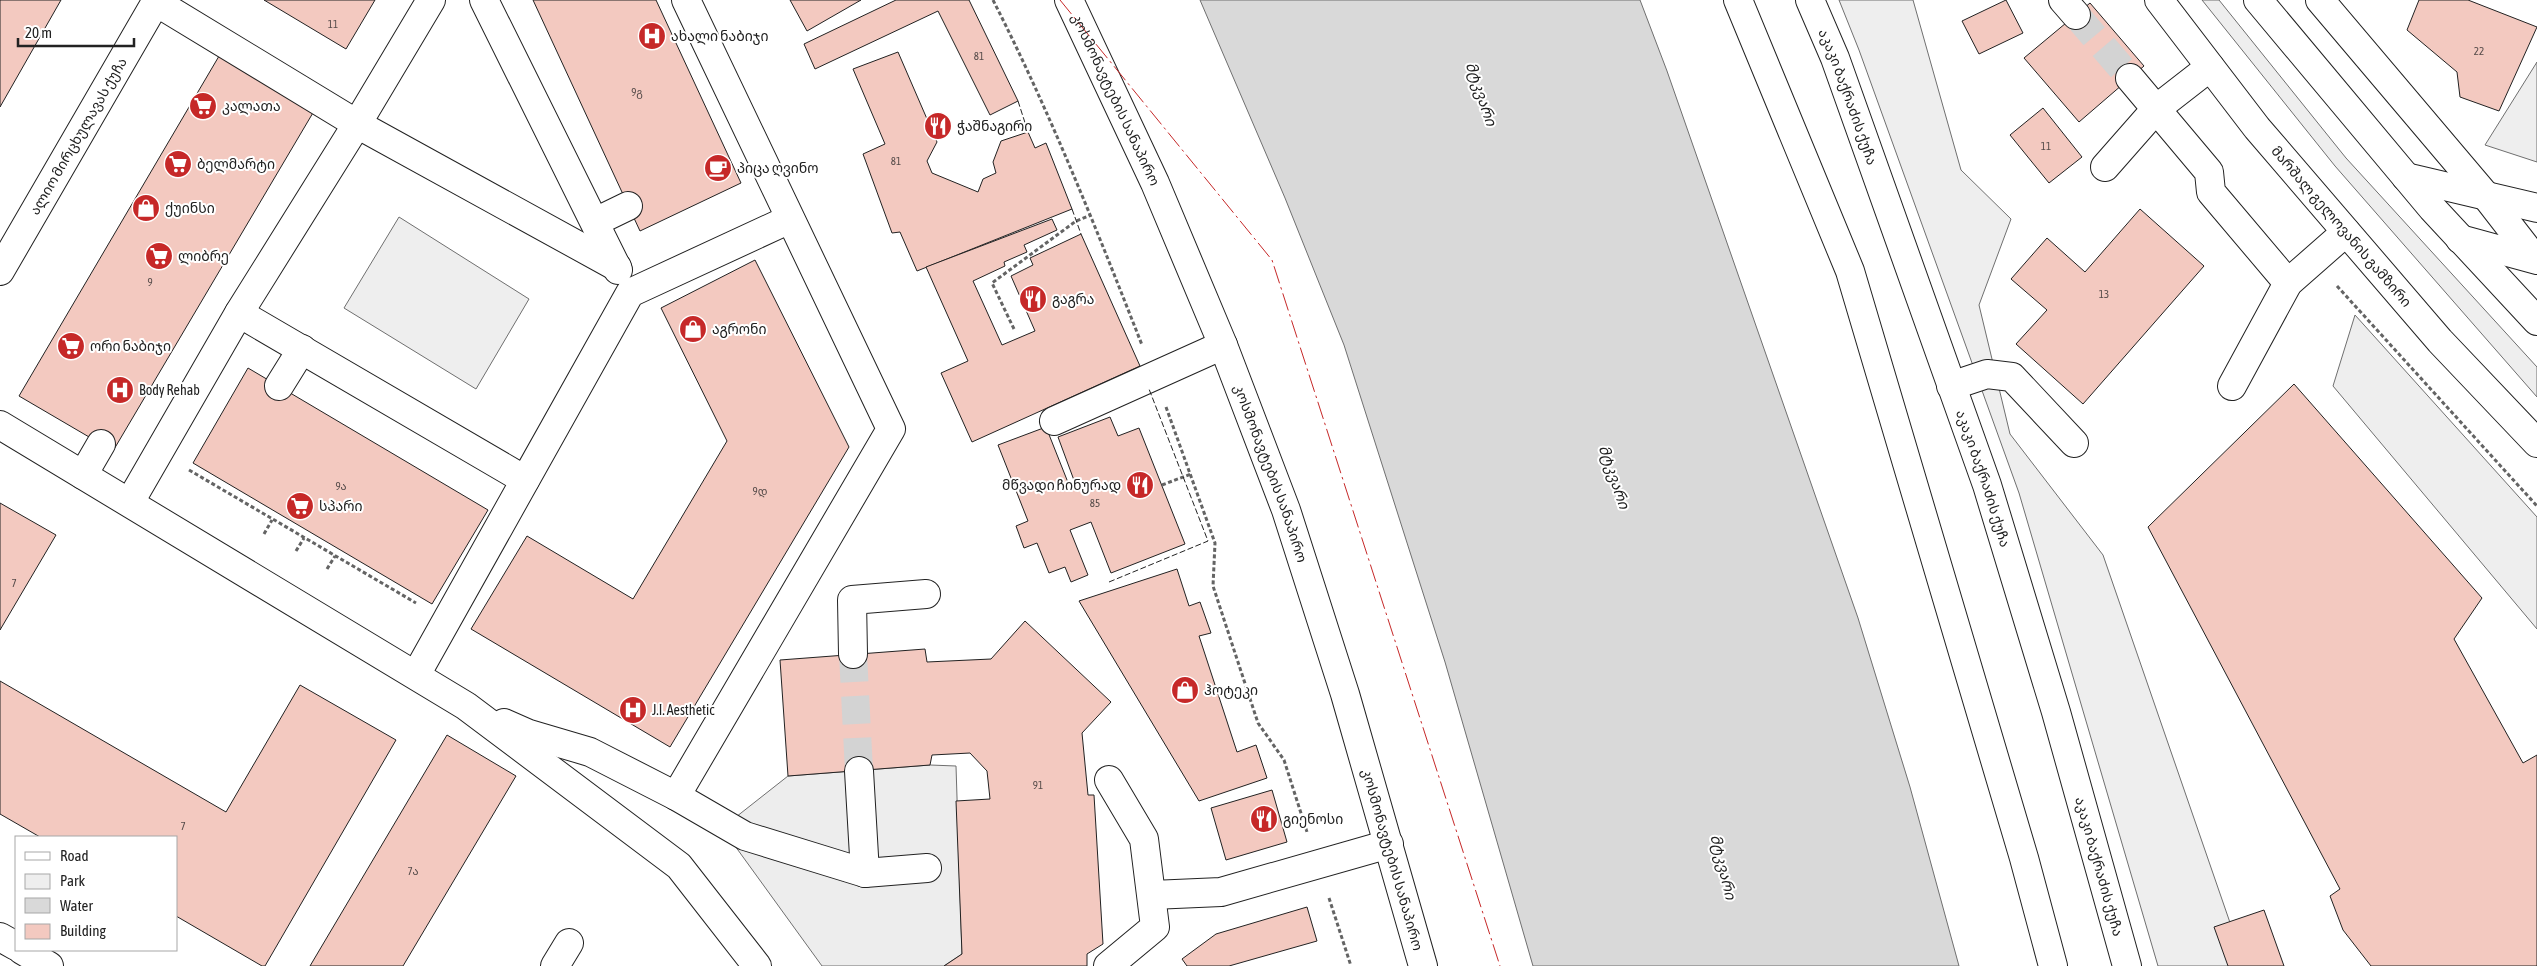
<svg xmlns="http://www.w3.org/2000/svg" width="2537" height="966" viewBox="0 0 2537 966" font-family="'Asap Condensed','Noto Sans Georgian',sans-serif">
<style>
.green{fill:#eee;stroke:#6f6f6f}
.parking{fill:#ededed;stroke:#6f6f6f}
.water{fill:#d9d9d9;stroke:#6f6f6f}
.building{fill:#f3c9c0;stroke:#222}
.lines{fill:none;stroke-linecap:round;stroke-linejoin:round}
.minor-tunnel{stroke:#d3d3d3;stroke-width:28;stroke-dasharray:28 14;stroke-linecap:butt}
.minor-casing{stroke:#222;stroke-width:30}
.major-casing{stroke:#222;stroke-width:30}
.highway-casing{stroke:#222;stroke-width:30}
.path{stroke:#646464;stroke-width:3;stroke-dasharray:4 2.5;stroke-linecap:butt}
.minor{stroke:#fff;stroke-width:28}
.major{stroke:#fff;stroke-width:28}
.highway{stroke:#fff;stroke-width:28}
.fence{stroke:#222;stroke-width:1;stroke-dasharray:6 2.5;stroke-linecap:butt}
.power{stroke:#c62828;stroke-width:1;stroke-dasharray:18 4 2.5 4;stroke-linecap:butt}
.labels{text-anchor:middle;stroke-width:4;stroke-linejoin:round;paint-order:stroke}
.number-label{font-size:11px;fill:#564c4a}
.poi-label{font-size:14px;fill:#222;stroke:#fff;text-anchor:start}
.street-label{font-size:14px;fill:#222;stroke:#fff}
.water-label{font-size:15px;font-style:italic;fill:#222;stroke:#fff}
</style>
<rect width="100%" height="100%" fill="#fff"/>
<g class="green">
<path d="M1839,0H1913L1961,170L2011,219L1979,305L2010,434L2103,555L2245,966H2158L2019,493L1859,50Z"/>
<path d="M2202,0H2219L2346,158L2537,367V397L2335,166Z"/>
<path d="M2537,62V162L2485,145Z"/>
<path d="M399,217L529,299L476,389L344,308Z"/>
<path d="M2355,315L2537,517V629L2333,386Z"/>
</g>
<path class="parking" d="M930,765L956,766L962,954L944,966H822L722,828L788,776Z"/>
<path class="water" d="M1200,0H1640L1667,71L1858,618L1910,787L1959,966H1533L1445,662L1344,345L1285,198Z"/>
<g class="building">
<path d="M0,0H61L0,107Z"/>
<path d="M264,0H375L346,49Z"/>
<path d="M533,0H656L741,183L640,231Z"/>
<path d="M790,0H861L807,31Z"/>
<path d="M896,0H969L1018,101L990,115L938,11L815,69L804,44Z"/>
<path d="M2006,0L2023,33L1979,54L1962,21Z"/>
<path d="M2419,0H2468L2537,27L2499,111L2460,97L2457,72L2407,30Z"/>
<path d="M2090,3L2144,66L2079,122L2024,58Z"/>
<path d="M222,51L317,106L113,451L19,396Z"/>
<path d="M898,52L937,142L927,161L932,173L978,192L983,179L996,173L993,162L1001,141L1028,132L1035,148L1046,143L1072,209L917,271L900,232L892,233L863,154L885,144L853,69Z"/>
<path d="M2043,108L2082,157L2049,183L2010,135Z"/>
<path d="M2140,209L2204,266L2083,404L2016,344L2047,310L2011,279L2047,238L2085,272Z"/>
<path d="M1052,219L1057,230L1024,245L1027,252L1004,262L1005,266L973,281L1002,345L1035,331L1011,276L1033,265L1030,258L1081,234L1140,366L972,442L941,373L968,361L926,267Z"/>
<path d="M755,260L849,447L670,747L471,629L527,536L633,599L727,441L661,308Z"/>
<path d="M248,368L488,510L432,604L193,463Z"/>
<path d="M2294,384L2482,598L2454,639L2523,763L2537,755V966H2371L2343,930L2330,896L2340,889L2148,527Z"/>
<path d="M1110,417L1118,436L1139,428L1185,544L1111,573L1091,522L1070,530L1088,575L1071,582L1065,567L1049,573L1037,543L1024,548L1016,526L1028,521L998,445L1046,427L1069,485L1075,483L1058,437Z"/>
<path d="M0,503L56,535L0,630Z"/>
<path d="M1177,569L1189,606L1200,602L1211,633L1199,636L1237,752L1256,745L1267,778L1199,801L1079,601Z"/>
<path d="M1025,621L1111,702L1082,733L1088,795H1094L1103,944L1087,954V966H944L962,954L956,801L990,799L987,771L970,753L932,755L930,765L788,776L780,660L925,649L927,662L991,659Z"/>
<path d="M0,681L226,812L300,685L396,740L265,966H262L176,916V837H40L0,814Z"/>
<path d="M447,735L516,776L403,966H310Z"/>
<path d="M1272,790L1287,842L1226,860L1211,808Z"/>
<path d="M1307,907L1317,941L1229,966H1187L1182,959L1216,934Z"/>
<path d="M2264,910L2284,966H2228L2214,927Z"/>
</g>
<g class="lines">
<g class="minor-tunnel">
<path d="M2076,15L2130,78"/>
<path d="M853,654L859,771"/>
</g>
<g class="minor-casing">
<g id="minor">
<path d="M484,0L618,270"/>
<path d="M2063,0L2076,15"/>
<path d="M2320,0L2486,196L2534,258"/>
<path d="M156,2L357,124L617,267"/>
<path d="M2130,78L2209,172L2211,192L2288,283"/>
<path d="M2105,167L2156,109L2210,67"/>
<path d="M2406,177L2537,208"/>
<path d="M595,222L628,206"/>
<path d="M2460,239L2537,260"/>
<path id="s1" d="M0,271L157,0"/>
<path d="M239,313L525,480"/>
<path d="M279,386L302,349"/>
<path d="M1951,386L1987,374L2012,377L2074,443"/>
<path d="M2232,386L2288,283L2346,232"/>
<path d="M1054,421L1223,345"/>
<path d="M0,425L466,706L679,866L757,966"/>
<path d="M83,475L101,444"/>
<path d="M130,502L239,313L357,124L431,0"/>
<path d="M853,654L852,600L926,594"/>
<path d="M416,675L630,293L790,219"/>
<path d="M504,723L529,734L590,752L676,796L745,836L865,873L927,868"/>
<path d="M859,771L865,873"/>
<path d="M676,796L891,429L686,0"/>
<path d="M1152,895L1221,892L1389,844"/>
<path d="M0,937L16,946"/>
<path d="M22,950L49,966"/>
<path d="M555,966L569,943"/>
<path d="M1108,966L1155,927L1144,839L1109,780"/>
</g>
</g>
<g class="major-casing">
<g id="major">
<path id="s2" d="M1069,0L1155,183L1223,345L1286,510L1345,694L1423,966"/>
<path d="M1738,0L1850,271L2024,858L2053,966"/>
<path id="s3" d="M1810,0L1835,58L1987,485L2056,712L2127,966"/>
</g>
</g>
<g class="highway-casing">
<g id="highway">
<path id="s4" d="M2159,0L2257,128L2440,341L2537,443"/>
<path d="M2258,0L2432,208L2537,321"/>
</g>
</g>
<g class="path">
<path d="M993,0C1050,112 1096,228 1142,345"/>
<path d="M2337,286L2537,506"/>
<path d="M1014,329L992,283L1076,221L1091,215"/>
<path d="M1166,407L1215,543L1213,586L1258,723L1284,760L1307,832"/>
<path d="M189,470L416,603"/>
<path d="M1162,485L1191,474"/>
<path d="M264,534L272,520"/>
<path d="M296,551L304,538"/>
<path d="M327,569L335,556"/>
<path d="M1329,898L1351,966"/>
</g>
<use href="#minor" class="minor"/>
<use href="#major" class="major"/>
<use href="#highway" class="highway"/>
<g class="fence">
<path d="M1018,101L1028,132"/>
<path d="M1072,209L1081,234"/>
<path d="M1109,582L1208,541L1149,389"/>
</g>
<path class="power" d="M1060,0L1272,260L1500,966"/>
</g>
<defs>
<g id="hospital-disc" transform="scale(1.4375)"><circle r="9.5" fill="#c62828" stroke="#fff"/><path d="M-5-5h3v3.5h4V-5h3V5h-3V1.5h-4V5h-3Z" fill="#fff"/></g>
<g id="supermarket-disc" transform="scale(1.4375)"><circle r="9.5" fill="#c62828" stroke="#fff"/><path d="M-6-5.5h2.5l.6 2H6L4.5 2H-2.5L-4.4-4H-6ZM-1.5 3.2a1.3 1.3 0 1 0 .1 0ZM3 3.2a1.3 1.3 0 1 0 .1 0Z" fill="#fff"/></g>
<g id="restaurant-disc" transform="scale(1.4375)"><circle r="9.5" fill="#c62828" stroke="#fff"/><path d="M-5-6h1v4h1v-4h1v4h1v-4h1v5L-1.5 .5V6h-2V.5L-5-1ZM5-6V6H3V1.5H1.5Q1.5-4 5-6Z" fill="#fff"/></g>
<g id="cafe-disc" transform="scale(1.4375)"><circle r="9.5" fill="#c62828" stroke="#fff"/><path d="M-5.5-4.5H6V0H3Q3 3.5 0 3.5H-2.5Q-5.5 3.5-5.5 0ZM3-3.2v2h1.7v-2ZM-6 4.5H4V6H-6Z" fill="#fff"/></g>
<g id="shop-disc" transform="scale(1.4375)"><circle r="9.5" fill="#c62828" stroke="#fff"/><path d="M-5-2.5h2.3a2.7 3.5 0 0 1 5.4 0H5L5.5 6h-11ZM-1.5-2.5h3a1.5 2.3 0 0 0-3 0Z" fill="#fff"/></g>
</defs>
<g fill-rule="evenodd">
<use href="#hospital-disc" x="652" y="36"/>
<use href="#supermarket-disc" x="203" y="106"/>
<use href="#restaurant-disc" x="938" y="126"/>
<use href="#supermarket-disc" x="178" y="164"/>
<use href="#cafe-disc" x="718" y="168"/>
<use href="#shop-disc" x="146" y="208"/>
<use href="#supermarket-disc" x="159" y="256"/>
<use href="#restaurant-disc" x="1033" y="299"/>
<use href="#shop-disc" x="693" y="329"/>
<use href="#supermarket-disc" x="71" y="346"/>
<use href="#hospital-disc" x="120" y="390"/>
<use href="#restaurant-disc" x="1140" y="485"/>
<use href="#supermarket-disc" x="300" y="506"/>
<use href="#shop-disc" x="1185" y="690"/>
<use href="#hospital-disc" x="633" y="710"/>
<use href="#restaurant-disc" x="1264" y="819"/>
</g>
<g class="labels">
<g class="number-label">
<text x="333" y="28">11</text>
<text x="2479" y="55">22</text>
<text x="979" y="60">81</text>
<text x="637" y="96">9გ</text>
<text x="2046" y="150">11</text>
<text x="896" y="165">81</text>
<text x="150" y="286">9</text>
<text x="2104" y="298">13</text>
<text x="341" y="490">9ა</text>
<text x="760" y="495">9დ</text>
<text x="1095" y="507">85</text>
<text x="14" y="587">7</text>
<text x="1038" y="789">91</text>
<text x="183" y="830">7</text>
<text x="413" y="875">7ა</text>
</g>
<g class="poi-label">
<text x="671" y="41">ახალი ნაბიჯი</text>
<text x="222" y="111">კალათა</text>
<text x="957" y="131">ჭაშნაგირი</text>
<text x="197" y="169">ბელმარტი</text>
<text x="737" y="173">პიცა ღვინო</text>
<text x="165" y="213">ქუინსი</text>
<text x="178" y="261">ლიბრე</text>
<text x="1052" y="304">გაგრა</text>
<text x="712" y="334">აგრონი</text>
<text x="90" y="351">ორი ნაბიჯი</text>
<text x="139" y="395">Body Rehab</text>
<text x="1121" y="490" text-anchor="end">მწვადი ჩინურად</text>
<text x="319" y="511">სპარი</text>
<text x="1204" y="695">ჰოტეკი</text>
<text x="652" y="715">J.I. Aesthetic</text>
<text x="1283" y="824">გიენოსი</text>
</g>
<g class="street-label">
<text dy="5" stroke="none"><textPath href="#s3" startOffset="104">აკაკი ბაქრაძის ქუჩა</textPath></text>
<text dy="5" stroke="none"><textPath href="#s2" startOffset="110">კოსმონავტების სანაპირო</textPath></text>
<text dy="5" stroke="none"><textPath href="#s1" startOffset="156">ალიო მირცხულავას ქუჩა</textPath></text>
<text dy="5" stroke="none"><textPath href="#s4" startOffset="291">მარშალ გელოვანის გამზირი</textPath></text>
<text dy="5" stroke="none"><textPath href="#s2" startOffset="515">კოსმონავტების სანაპირო</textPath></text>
<text dy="5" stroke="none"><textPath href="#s3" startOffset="509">აკაკი ბაქრაძის ქუჩა</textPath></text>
<text dy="5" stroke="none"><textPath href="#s2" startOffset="920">კოსმონავტების სანაპირო</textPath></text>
<text dy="5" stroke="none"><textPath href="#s3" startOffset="914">აკაკი ბაქრაძის ქუჩა</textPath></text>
</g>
<g class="water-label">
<text transform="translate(1481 94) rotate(71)" y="5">მტკვარი</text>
<text transform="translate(1614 477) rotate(71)" y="5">მტკვარი</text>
<text transform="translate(1723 867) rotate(76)" y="5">მტკვარი</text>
</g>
</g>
<rect x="15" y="836" width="162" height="115" fill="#ffffff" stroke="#a7a7a7"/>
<rect x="25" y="852" width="25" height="8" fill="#ffffff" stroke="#a7a7a7"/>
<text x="60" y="861" font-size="15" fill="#222222">Road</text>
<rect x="25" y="874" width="25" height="15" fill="#eeeeee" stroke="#a7a7a7"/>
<text x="60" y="886" font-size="15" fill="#222222">Park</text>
<rect x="25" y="898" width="25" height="15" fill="#d9d9d9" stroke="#a7a7a7"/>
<text x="60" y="911" font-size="15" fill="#222222">Water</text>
<rect x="25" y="924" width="25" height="15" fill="#f3c9c0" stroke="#a7a7a7"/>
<text x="60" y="936" font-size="15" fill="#222222">Building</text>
<path d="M18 38v8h116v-8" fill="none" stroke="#222222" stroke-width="2.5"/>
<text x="25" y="38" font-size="15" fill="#222222" stroke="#ffffff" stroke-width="4" paint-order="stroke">20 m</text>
</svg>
